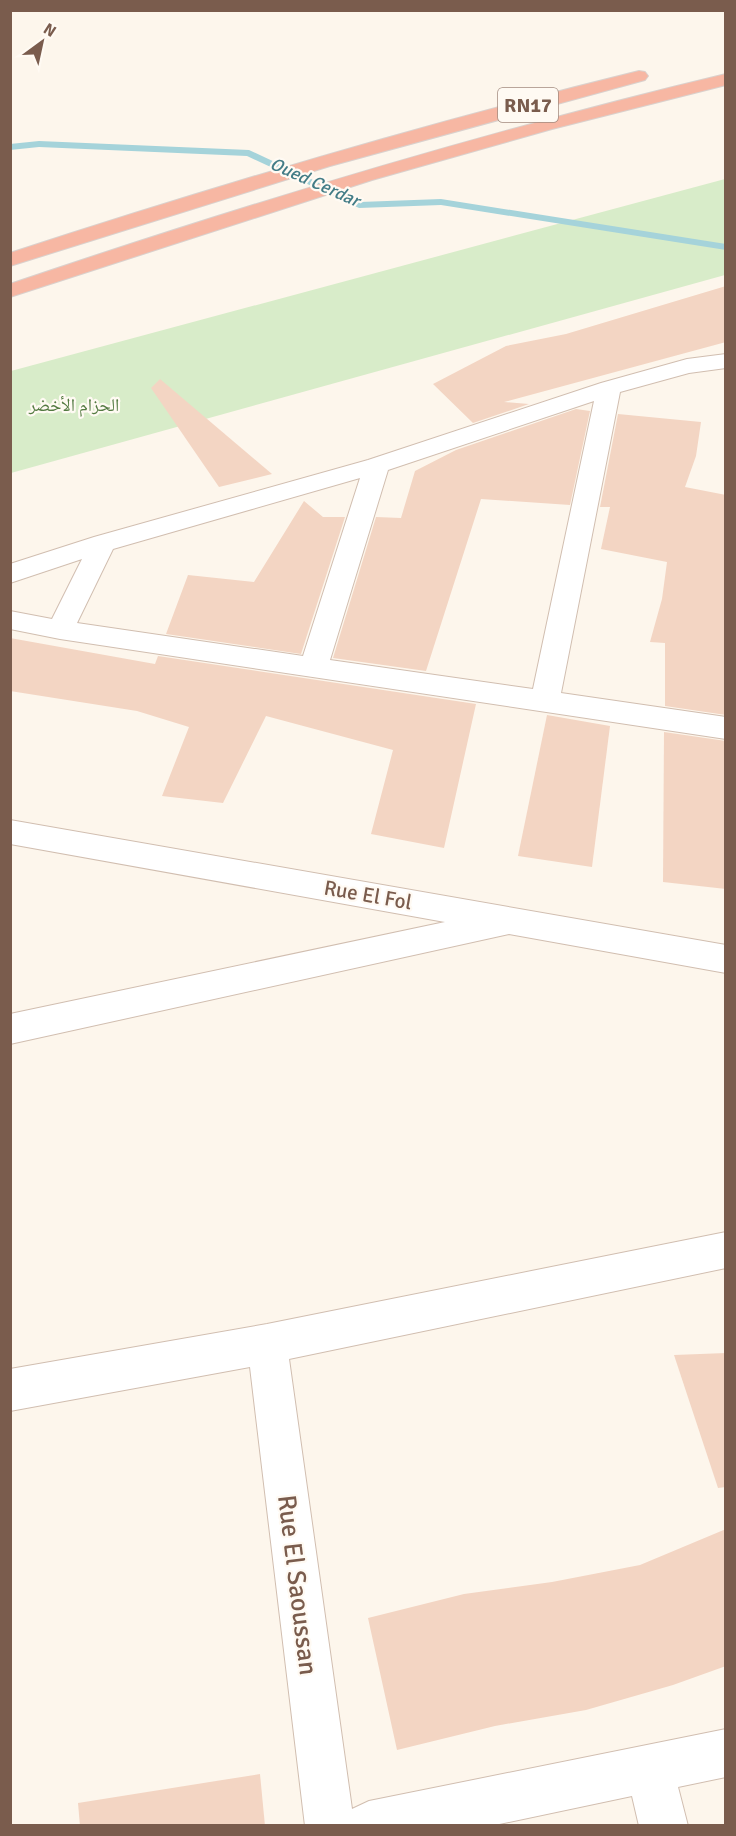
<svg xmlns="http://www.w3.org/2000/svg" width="736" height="1836" viewBox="0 0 736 1836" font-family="Signika,'Noto Naskh Arabic',sans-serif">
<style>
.green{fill:#d8ecc9}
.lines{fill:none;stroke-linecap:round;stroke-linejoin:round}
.stream{fill:#a5d3da;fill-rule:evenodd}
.building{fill:#f3d5c3}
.minor-casing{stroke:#d1beb0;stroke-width:2}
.highway-casing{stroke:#dad1cd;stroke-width:2}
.minor{fill:#fff;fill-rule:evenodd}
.highway{fill:#f7b7a3;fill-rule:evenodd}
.labels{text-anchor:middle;stroke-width:4.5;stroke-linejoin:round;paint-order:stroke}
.far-water-label{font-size:18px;font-style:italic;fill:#437c86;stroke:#fffaf3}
.far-park-label{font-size:18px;fill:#537a41;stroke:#fffaf3}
.shield{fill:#fffaf3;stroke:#a28b7f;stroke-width:1.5}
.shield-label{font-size:20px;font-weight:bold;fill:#7a5c4d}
.street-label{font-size:21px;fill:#7a5c4d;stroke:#fffaf3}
.near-street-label{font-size:26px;fill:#7a5c4d;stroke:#fffaf3}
</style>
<rect width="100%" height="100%" fill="#fdf6ec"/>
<path class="green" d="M725,179V275L11,473V371Z"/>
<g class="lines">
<path class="stream" d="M39,141L249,150L360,202L441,199L726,244V250L441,205L359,208L247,156L39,147L10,150V144Z"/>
</g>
<g class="building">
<path d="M726,286V342L504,402L529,404L473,423L433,384L506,346L566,334Z"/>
<path d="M160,379L272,474L219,487L151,388Z"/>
<path d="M576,409L590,411L570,505L481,499L426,671L333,658L376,517L401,518L415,471L456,450Z"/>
<path d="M618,414L701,422L696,456L685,487L726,495V715L665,706V643L650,642L662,599L667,562L601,549L610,507H600Z"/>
<path d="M304,501L323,517H345L301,654L166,634L188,575L254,582Z"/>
<path d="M10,638L155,664L158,656L476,704L444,848L371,834L393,750L266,716L223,803L162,796L189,727L137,711L10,691Z"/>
<path d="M547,715L610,726L592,867L518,856Z"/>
<path d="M664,732L726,741V889L663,882Z"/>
<path d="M726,1353V1487L718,1488L674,1355Z"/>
<path d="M726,1529V1666L673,1685L586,1710L495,1726L397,1750L368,1618L464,1594L552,1582L640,1565Z"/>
<path d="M260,1774L265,1826H80L78,1803Z"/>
</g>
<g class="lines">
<g class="minor-casing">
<g id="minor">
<path d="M726,354V368L689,373L620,392L561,693L726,717V739L60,639L10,629V611L52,619L82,559L10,583V564L94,537L368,460L601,383L687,359ZM594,401L533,689L330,660L388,470ZM360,478L303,656L77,623L113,549Z"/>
<path d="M10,820L726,945V973L509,934L10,1044V1014L445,922L10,844Z"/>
<path d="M726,1232V1268L289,1359L352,1809L369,1801L726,1729V1777L678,1787L688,1826H639L632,1796L490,1826H305L250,1367L10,1411V1369L267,1324Z"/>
</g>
</g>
<g class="highway-casing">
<g id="highway">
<path d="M639,71L645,72L648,76L645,80L330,166L10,266V253C218,185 427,123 639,71Z"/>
<path d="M726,74V85L552,129L372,180L10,297V284C246,204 484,132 726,74Z"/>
</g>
</g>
<use href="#minor" class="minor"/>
<use href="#highway" class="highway"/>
</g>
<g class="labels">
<g class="far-water-label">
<text transform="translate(315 182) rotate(24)" y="6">Oued Cerdar</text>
</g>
<g class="far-park-label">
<text x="74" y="411">الحزام الأخضر</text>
</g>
<rect class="shield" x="498" y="88" width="60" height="34" rx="4.5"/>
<g class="shield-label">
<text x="528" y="112">RN17</text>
</g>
<g class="street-label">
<text transform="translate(368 895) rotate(10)" y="7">Rue El Fol</text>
</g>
<g class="near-street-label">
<text transform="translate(298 1585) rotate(83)" y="9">Rue El Saoussan</text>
</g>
</g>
<rect width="736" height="1836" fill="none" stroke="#7a5c4d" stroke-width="24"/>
<g transform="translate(42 42) rotate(33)" stroke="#fffaf3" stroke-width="4.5" paint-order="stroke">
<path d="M0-4.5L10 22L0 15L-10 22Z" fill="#7a5c4d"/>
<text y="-9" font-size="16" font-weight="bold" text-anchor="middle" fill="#7a5c4d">N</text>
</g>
</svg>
